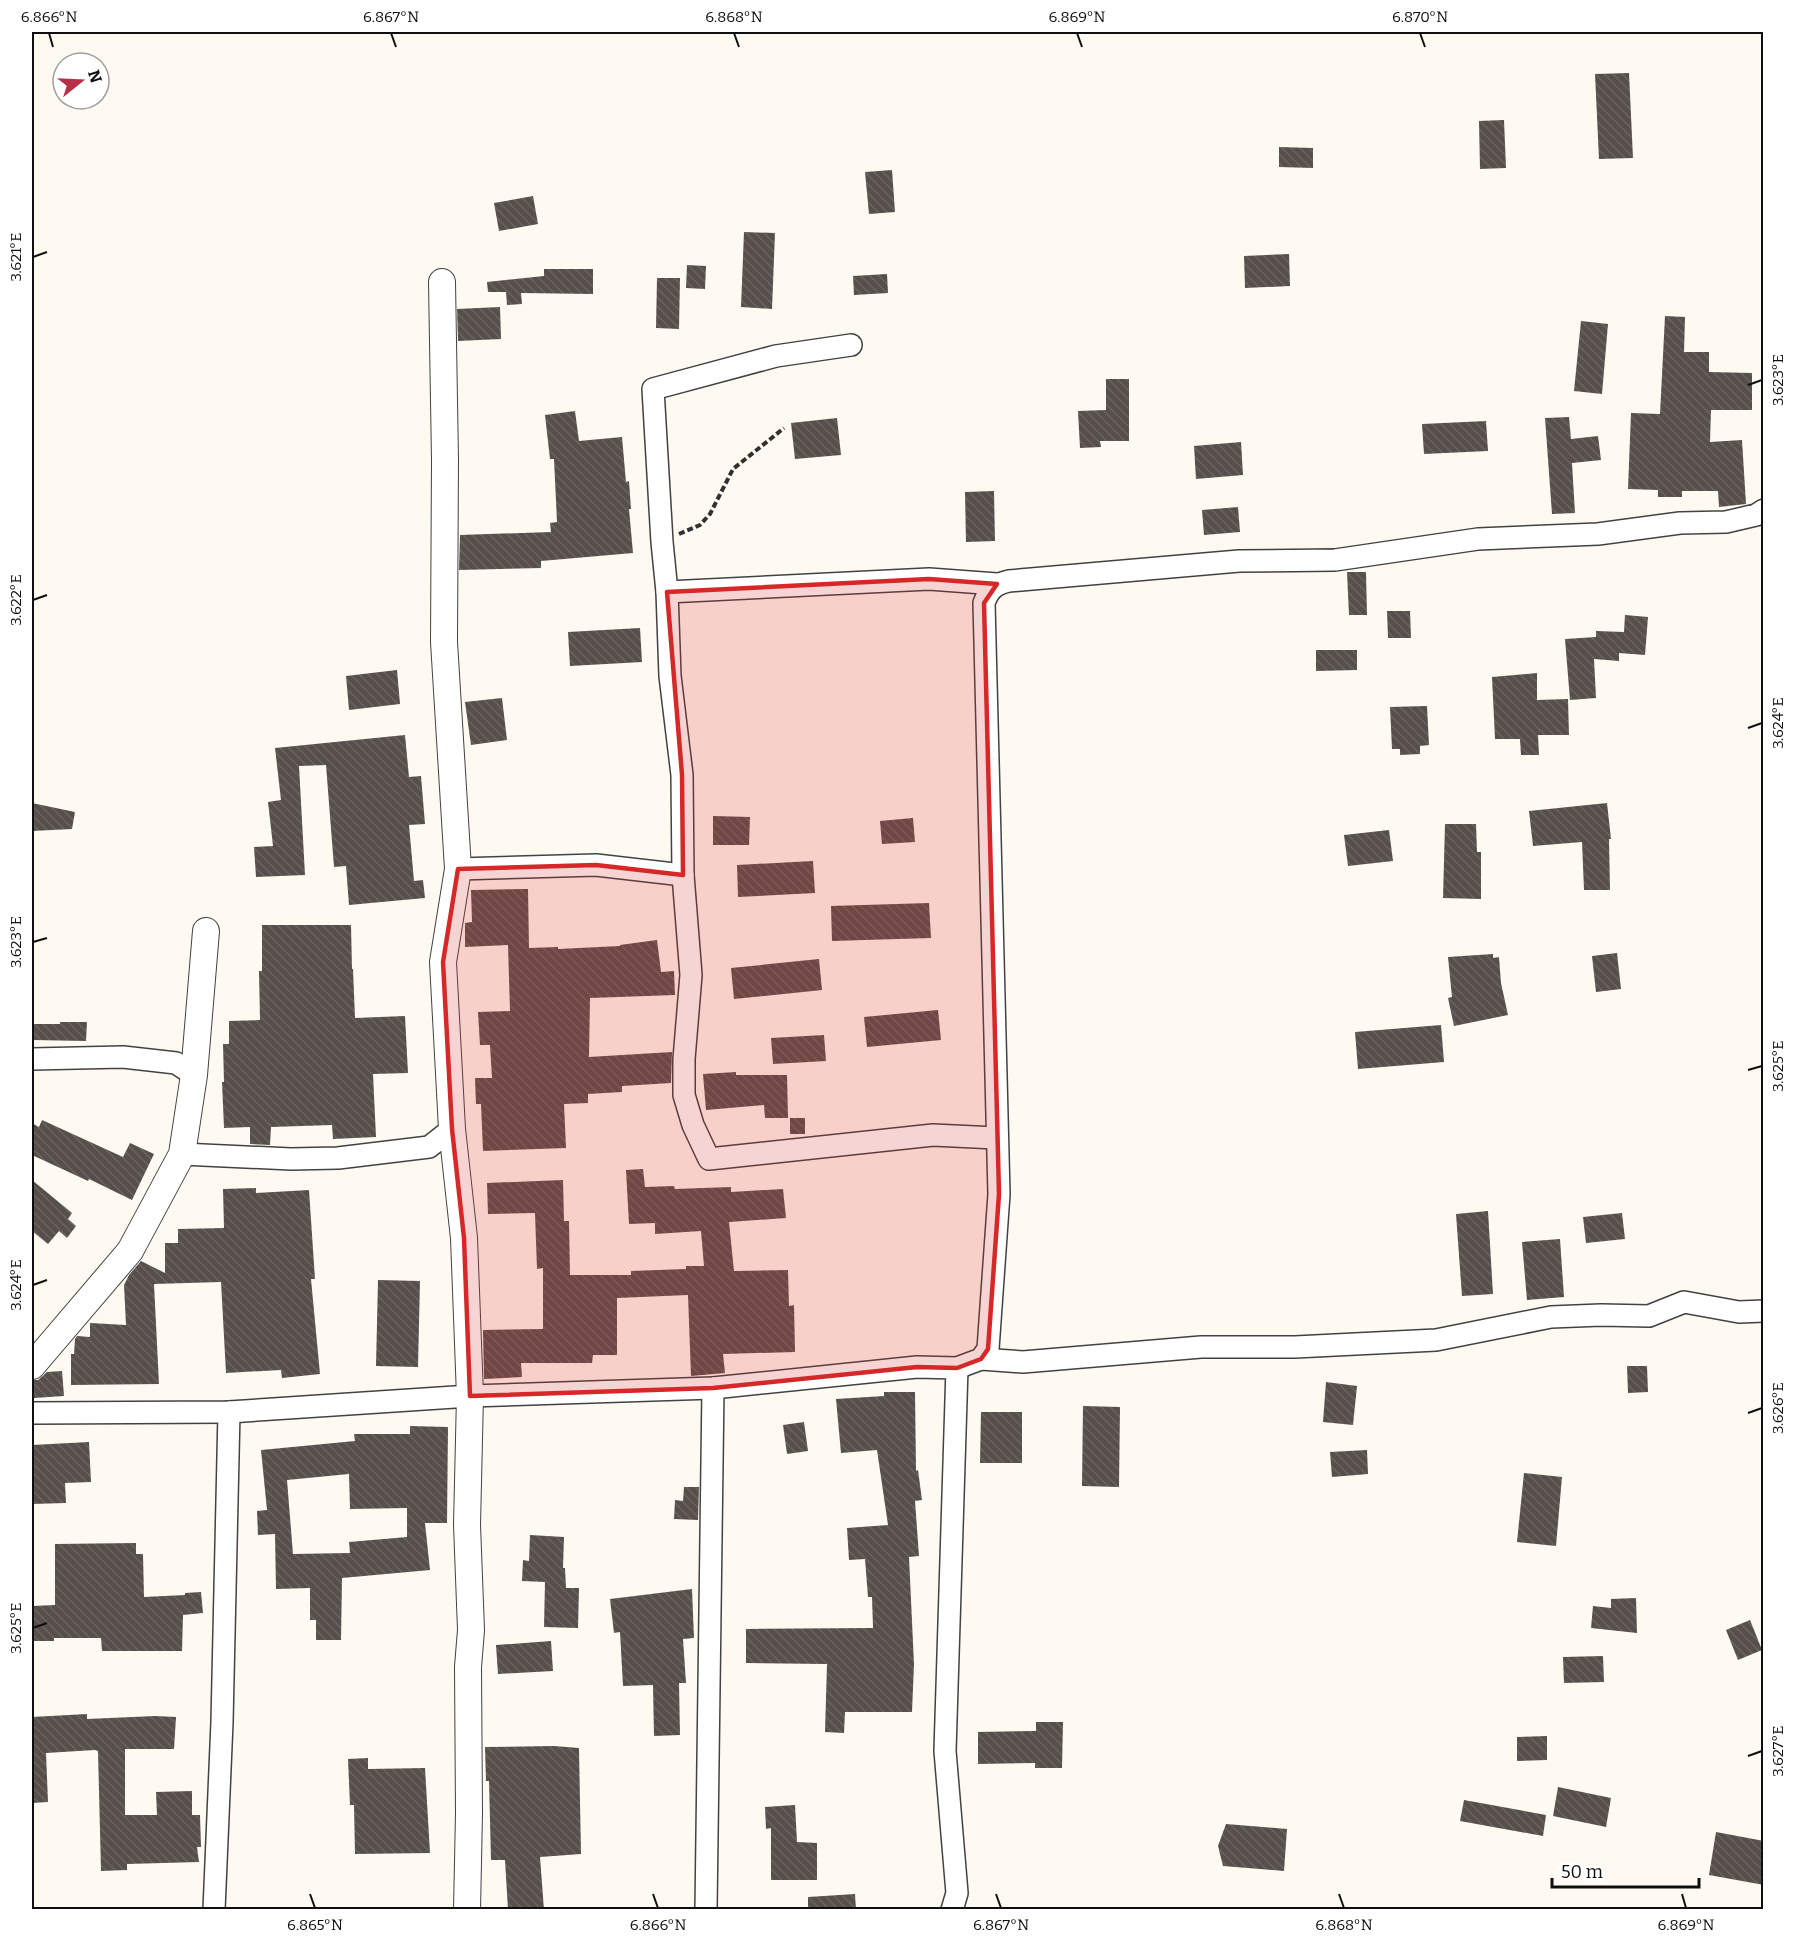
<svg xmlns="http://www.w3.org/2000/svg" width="1795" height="1941" viewBox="0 0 1795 1941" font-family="Bitter,serif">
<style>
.building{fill:url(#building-back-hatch);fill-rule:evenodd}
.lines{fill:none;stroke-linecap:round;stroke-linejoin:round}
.minor-casing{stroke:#424242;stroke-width:24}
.tertiary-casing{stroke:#424242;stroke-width:28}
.path{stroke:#313131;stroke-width:4;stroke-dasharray:6 3;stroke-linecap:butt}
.minor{stroke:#fff;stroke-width:21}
.tertiary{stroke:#fff;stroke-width:26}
.marked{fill:#d62828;fill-opacity:0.2;stroke:#d62828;stroke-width:4.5;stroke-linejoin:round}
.ticks{fill:none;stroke:#0f0f0f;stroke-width:2}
.neatline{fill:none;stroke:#0f0f0f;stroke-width:2}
.ticks-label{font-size:15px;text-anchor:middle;fill:#0f0f0f}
</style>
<defs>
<pattern id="building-back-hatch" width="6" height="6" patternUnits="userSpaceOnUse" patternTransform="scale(1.5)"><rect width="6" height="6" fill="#574f4c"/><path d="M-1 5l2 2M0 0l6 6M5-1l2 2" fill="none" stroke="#6a6461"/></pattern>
</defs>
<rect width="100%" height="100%" fill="#fefaf2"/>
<g class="building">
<path d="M1629,73L1633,158L1599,159L1595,74Z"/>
<path d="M1504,120L1506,168L1480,169L1479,121Z"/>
<path d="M1279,147L1313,148V168L1279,167Z"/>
<path d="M892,170L895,212L869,214L865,172Z"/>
<path d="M533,196L538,224L499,231L494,203Z"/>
<path d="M744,232L775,233L772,309L741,307Z"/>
<path d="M1289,254L1290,286L1245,288L1244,256Z"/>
<path d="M687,265L706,266L705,289L686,288Z"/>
<path d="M544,269H593V294L521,293L522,304L507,305L506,292H488L487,282L544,276Z"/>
<path d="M887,274L888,293L854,295L853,276Z"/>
<path d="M657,278H680L679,329L656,328Z"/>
<path d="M500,307L501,339L458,341L457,309Z"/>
<path d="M1665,316L1685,317L1684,352H1709V372L1752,373V410H1711L1710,442L1742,440L1746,504L1719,507L1718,491H1682V497H1658V490L1628,489L1631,413L1660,414Z"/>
<path d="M1581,321L1608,324L1602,394L1574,391Z"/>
<path d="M1106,379H1129V441H1100L1101,447L1080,448L1078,411L1106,410Z"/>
<path d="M575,411L579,441L622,437L626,482L629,481L631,509H629L633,553L541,561V568L459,570L460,535L551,532L550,523L557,522L554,459H550L545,415Z"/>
<path d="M1569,417L1571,439L1598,436L1601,460L1572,463L1575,513L1552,514L1545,418Z"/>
<path d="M837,418L841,455L795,459L791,423Z"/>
<path d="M1486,421L1488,451L1424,454L1422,424Z"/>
<path d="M1241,442L1243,475L1196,479L1194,446Z"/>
<path d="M994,491L995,541L966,542L965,492Z"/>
<path d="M1238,507L1240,532L1204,535L1202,510Z"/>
<path d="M1347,572H1366L1367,615H1349Z"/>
<path d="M1387,611H1410L1411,638H1388Z"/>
<path d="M1625,615L1648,617L1645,655L1619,653V661L1594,659L1596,698L1570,700L1565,639L1596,637V631L1624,632Z"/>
<path d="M640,628L642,662L570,666L568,632Z"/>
<path d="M1316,650H1357V670L1316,671Z"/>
<path d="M397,670L400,704L349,710L346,676Z"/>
<path d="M1537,673V700L1568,699L1569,735H1538L1539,755H1521L1520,739H1495L1492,677Z"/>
<path d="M502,698L507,740L471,745L465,702Z"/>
<path d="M1427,706L1429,745L1420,746V754L1400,755V749H1392L1390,707Z"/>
<path d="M405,735L409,777L421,776L425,824L409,825L414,881L423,880L425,898L349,905L346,866L334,867L326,765L299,766L305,875L256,877L254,847L273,846L268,802L281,800L275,748Z"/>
<path d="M32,803L75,812L72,829L32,831Z"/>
<path d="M1607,803L1611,839H1609L1610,890H1584L1582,842L1533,846L1529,811Z"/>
<path d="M713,816L750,817L749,845H713Z"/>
<path d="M913,818L915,842L882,844L880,821Z"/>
<path d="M1445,824H1476L1477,852H1481V899L1443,898Z"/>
<path d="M1389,830L1393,861L1348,866L1344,835Z"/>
<path d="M813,861L815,893L738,897L737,865Z"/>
<path d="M528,889L529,948L558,947V949L620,946V945L657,940L661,972L674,971L675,995L590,998L589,1057L672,1052L671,1083L622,1086V1092L588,1094V1103L564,1104L566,1148L483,1151L481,1104H476L475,1078H492L490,1045H480L478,1012L510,1011L508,945L465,947V923L472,922L471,890Z"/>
<path d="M929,903L931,938L832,941L831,906Z"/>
<path d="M262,925H351L352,969H353L355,1018L405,1016L408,1073L373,1074L376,1137L333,1139L332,1125L271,1127L270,1145L250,1144V1127L224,1128L222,1082H224L223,1044H229V1021L260,1020L259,971H262Z"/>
<path d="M1617,953L1621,989L1596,992L1592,956Z"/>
<path d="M1493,954V958L1499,957L1501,983L1508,1015L1454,1026L1448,998L1452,997L1448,957Z"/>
<path d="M819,959L822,990L734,999L731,968Z"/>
<path d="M938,1010L941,1040L867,1047L864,1017Z"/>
<path d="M60,1022H87L86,1041L32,1040V1024H60Z"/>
<path d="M1441,1025L1444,1062L1358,1069L1355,1032Z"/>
<path d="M824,1035L826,1061L773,1064L771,1038Z"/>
<path d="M736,1072V1075H787L788,1118H765L764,1105L706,1110L703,1074Z"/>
<rect x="790" y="1118" width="15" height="16"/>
<path d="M42,1120L123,1157L130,1143L154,1154L132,1200L89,1179L88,1181L32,1155V1123L39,1127Z"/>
<path d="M643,1169L645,1187L674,1186L675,1189L731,1187V1192L783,1189L786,1218L729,1222L734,1271L788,1270L789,1306L794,1305L795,1352L723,1354L725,1373L691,1376L688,1295L617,1298V1355H593L592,1363H521L522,1377L484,1379L483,1330L543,1329V1268L537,1269L535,1213L488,1214L487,1183L563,1180L564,1221H569L570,1275H631V1271L686,1269V1266H704L701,1231L655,1234V1223L629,1224L626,1170Z"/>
<path d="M32,1180L72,1213L68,1219L76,1226L67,1238L59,1231L48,1244L32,1231Z"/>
<path d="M256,1188V1193L309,1190L315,1279H311L320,1374L282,1378L281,1370L226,1373L221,1282L154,1284L159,1384L71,1385V1354H74L75,1339L77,1336L90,1337V1323L126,1325L124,1285L129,1275L141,1261L165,1273V1243H178V1229L224,1228L223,1189Z"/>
<path d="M1488,1211L1493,1294L1462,1296L1456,1214Z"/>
<path d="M1622,1213L1625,1239L1586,1243L1583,1217Z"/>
<path d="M1560,1239L1564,1297L1527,1300L1522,1242Z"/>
<path d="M378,1280L420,1281L418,1367L376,1366Z"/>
<path d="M1627,1366H1647L1648,1392L1628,1393Z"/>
<path d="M62,1371L64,1396L34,1398L33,1380H38L47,1372Z"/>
<path d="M1326,1382L1357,1386L1353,1425L1323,1422Z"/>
<path d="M884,1392H915L916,1471L918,1470L922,1500L915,1501L919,1556L909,1557L914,1664L912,1712H845L844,1733L825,1732L827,1664L746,1663V1629L873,1628L872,1597H868L865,1559L849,1560L847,1528L888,1525L877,1450L841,1453L836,1399L884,1396Z"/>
<path d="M1083,1406L1120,1407L1119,1487L1082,1486Z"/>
<path d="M981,1412H1022V1463H980Z"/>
<path d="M804,1422L808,1451L787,1454L783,1425Z"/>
<path d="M410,1426L448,1427L447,1523H425L430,1570L342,1578L341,1640H316V1620H310V1588L276,1589L275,1534L258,1535L257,1511L267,1510L261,1450L355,1441L354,1434H410ZM349,1474L350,1509L407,1508V1537L349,1542L350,1553L293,1554L287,1480Z"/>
<path d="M89,1442L91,1482L65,1483L66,1503L32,1504V1445Z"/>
<path d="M1367,1450L1368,1474L1332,1477L1330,1452Z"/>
<path d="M1524,1473L1562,1477L1556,1546L1517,1542Z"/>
<path d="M684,1487H699L698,1520L674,1519L675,1500L683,1501Z"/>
<path d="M530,1535L564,1537L563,1568H565L566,1588H579L578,1628L544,1627L545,1582L522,1581L523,1560L529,1561Z"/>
<path d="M136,1543V1554H143L144,1597L185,1595V1593L201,1592L203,1613L183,1615L182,1651H102L101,1638H54V1641H32V1606L55,1605V1544Z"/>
<path d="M692,1589L694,1638L683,1639L686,1683H679L680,1735L654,1736L653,1685L623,1686L620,1632L614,1633L610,1599Z"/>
<path d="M1636,1598L1637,1633L1591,1628L1593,1606L1611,1608V1599Z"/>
<path d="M1750,1620L1762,1650L1738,1660L1726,1630Z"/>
<path d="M551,1641L553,1671L498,1674L496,1645Z"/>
<path d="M1603,1656L1604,1682L1564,1683L1563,1657Z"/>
<path d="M87,1714V1719L155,1716L176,1717L174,1749H125V1815H157L156,1792L192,1791V1815H200L201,1847H197L199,1862L127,1864V1870L101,1871L98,1751L95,1750L46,1753L48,1802L32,1803V1717Z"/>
<path d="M1036,1722H1063L1062,1768H1035V1763L978,1764V1732L1036,1731Z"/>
<path d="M1547,1736V1760L1517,1761V1737Z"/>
<path d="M554,1746L579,1748L581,1854L540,1857L544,1910H508L505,1860H491L489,1781H486L485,1747Z"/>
<path d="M368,1758V1769L425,1768L430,1853L355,1854L354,1805H350L348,1759Z"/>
<path d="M1558,1787L1611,1798L1606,1827L1553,1816Z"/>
<path d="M1464,1800L1546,1815L1543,1836L1460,1821Z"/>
<path d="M795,1805L797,1842L817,1843V1880H771V1828L766,1829L765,1807Z"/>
<path d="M1226,1824L1287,1829L1284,1871L1223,1866L1218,1846Z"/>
<path d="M1716,1832L1764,1841V1885L1709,1875Z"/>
<path d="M855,1894L856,1910H808V1897Z"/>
</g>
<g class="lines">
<g class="minor-casing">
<g id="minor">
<path d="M851,345L776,356L653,389L662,542L667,592L670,676L682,775L683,875L691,975L684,1059V1095L693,1125L709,1159L933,1135L996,1138"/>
<path d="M667,592L929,579L997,584"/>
<path d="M458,869L596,865L683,875"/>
<path d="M32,1059L123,1057L176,1063L194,1075"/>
<path d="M182,1154L291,1159L338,1158L429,1147L452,1129"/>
<path d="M981,1359L1023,1362L1201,1347H1295L1436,1340L1551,1317L1601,1315L1649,1316L1684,1302L1739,1312L1764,1311"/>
<path d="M32,1413L229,1412L470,1396L713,1388L917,1367L957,1368L981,1359L988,1349L999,1194L984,603C989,589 995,584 1009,581L1239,561L1335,560L1478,539L1598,534L1680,523L1726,522L1756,515L1764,510"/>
<path d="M214,1910L222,1722L229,1412"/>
<path d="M706,1910L713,1388"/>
<path d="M952,1910L957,1893L945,1751L957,1368"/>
</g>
</g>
<g class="tertiary-casing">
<g id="tertiary">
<path d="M442,282L445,460L444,642L458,869L443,962L452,1129L464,1238L470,1396L467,1525L471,1630L468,1667L469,1813L467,1910"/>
<path d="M32,1366L130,1251L182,1154L194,1075L206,931"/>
</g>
</g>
<path class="path" d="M679,534L700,525L710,514L733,469L784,428"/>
<use href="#minor" class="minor"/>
<use href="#tertiary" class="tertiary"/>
</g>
<path class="marked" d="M929,579L997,584L984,603L999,1194L988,1349L981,1359L957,1368L917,1367L713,1388L470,1396L464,1238L452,1129L443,962L458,869L596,865L683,875L682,775L667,592Z"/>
<path class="ticks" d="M49,33L53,47M391,33L396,47M734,33L739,47M1077,33L1082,47M1420,33L1425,47M33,257L47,252M1748,385L1762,380M33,600L47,595M1748,728L1762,723M33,942L47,938M1748,1070L1762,1066M33,1285L47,1280M1748,1413L1762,1408M33,1628L47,1623M1748,1756L1762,1751M310,1894L315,1908M653,1894L658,1908M996,1894L1001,1908M1339,1894L1344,1908M1682,1894L1686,1908"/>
<rect width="1795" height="1941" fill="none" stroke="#ffffff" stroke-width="66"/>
<g transform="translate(81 81) rotate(72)"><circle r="28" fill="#ffffff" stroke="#9f9f9f" stroke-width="1.5"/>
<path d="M0-4.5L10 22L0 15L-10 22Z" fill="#b73047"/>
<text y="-9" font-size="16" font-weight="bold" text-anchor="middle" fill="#0f0f0f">N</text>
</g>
<path d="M1552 1878v9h147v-9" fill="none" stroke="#0f0f0f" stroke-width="3"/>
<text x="1561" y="1878" font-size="18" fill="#0f0f0f" stroke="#ffffff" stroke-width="4.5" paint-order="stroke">50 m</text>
<rect x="33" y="33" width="1729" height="1875" class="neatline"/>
<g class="ticks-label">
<text x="49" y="22">6.866°N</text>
<text x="391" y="22">6.867°N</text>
<text x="734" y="22">6.868°N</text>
<text x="1077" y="22">6.869°N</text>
<text x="1420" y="22">6.870°N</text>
<text transform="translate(16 257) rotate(-90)" y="5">3.621°E</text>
<text transform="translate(1778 380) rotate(-90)" y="5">3.623°E</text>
<text transform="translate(16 600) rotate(-90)" y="5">3.622°E</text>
<text transform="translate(1778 723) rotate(-90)" y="5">3.624°E</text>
<text transform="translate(16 942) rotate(-90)" y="5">3.623°E</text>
<text transform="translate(1778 1066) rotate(-90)" y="5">3.625°E</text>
<text transform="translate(16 1285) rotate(-90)" y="5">3.624°E</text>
<text transform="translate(1778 1408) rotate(-90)" y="5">3.626°E</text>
<text transform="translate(16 1628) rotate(-90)" y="5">3.625°E</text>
<text transform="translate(1778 1751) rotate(-90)" y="5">3.627°E</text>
<text x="315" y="1930">6.865°N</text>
<text x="658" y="1930">6.866°N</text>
<text x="1001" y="1930">6.867°N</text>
<text x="1344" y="1930">6.868°N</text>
<text x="1686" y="1930">6.869°N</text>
</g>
</svg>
